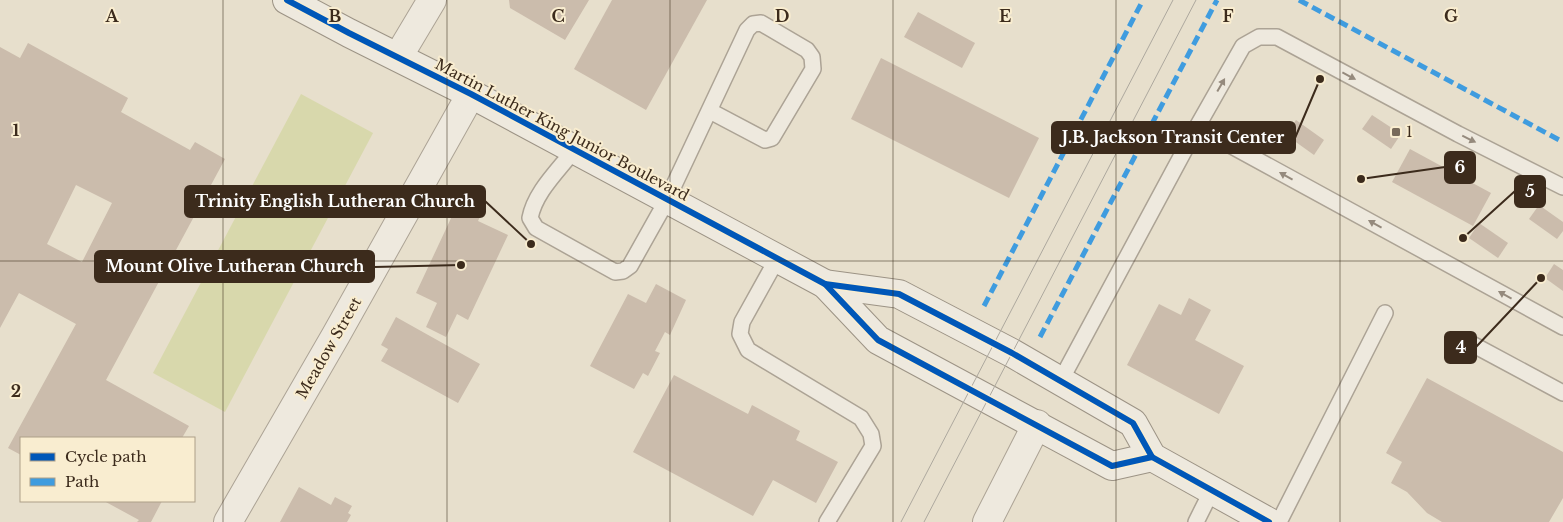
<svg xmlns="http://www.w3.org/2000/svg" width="1563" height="522" viewBox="0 0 1563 522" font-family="'Libre Baskerville',serif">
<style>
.green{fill:#d8d8ac}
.building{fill:#cbbcac;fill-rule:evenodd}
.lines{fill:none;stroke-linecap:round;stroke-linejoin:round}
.service-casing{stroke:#aca395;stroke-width:18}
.minor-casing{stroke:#aca395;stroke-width:30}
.secondary-casing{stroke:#9c9385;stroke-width:30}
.service{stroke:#eee9de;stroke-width:15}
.minor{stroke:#eee9de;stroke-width:28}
.secondary{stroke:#eee9de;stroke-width:28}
.tram{stroke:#ada89e;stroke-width:1}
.quiet{stroke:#3f9cdf;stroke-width:5;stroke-dasharray:10 5;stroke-linecap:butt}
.cycleway-casing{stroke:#f9edd0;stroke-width:9}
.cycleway{stroke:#0057b8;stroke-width:6}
.oneway{fill:#958a7d}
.grid{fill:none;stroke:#3c2b1c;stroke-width:1;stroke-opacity:0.55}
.poi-dot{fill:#786a5a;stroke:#f9edd0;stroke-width:2}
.labels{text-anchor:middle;stroke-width:4;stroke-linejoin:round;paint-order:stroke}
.street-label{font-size:15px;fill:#3c2b1c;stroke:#f9edd0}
.poi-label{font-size:15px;fill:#3c2b1c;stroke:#f9edd0;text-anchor:start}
.grid-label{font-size:16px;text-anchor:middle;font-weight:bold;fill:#3c2b1c;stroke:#f9edd0;stroke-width:4;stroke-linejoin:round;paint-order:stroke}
.leader{fill:none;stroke:#3c2b1c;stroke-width:2}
.callout-dot{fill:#3c2b1c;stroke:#f9edd0;stroke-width:2}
.callout{fill:#3c2b1c;stroke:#3c2b1c;stroke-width:2}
.callout-label{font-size:16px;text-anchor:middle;font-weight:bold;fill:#fff}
</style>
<rect width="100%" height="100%" fill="#e7dfcc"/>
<path class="green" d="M301,94L373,133L225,412L153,373Z"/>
<g class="building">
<path d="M509,0H589L565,40L510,8Z"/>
<path d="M612,0H707L646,110L574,69Z"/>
<path d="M918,12L975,43L962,68L904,37Z"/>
<path d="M28,43L128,98L121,112L190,150L195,142L225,159L106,380L189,426L182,438H21V455L8,448L76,324L19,293L0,328V47L20,58ZM76,185L112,203L82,262L47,244Z"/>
<path d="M881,58L1039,138L1009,198L851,119Z"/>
<path d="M1372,115L1401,134L1391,149L1362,129Z"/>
<path d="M1296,120L1324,140L1314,155L1286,135Z"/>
<path d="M1410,149L1491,193L1473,226L1392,182Z"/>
<path d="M460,199L483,210L478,221L508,235L468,320L457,314L446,337L426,327L437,303L416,293Z"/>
<path d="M1539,205L1563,222V231L1557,239L1529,219Z"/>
<path d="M1479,223L1508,243L1498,258L1469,238Z"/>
<path d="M1554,264L1563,270V291L1545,278Z"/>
<path d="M656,284L686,300L670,335L665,332L655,351L660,353L648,376L643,373L634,389L590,366L628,294L646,303Z"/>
<path d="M1189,298L1211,310L1195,340L1244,366L1219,414L1127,365L1159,304L1181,315Z"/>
<path d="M396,317L480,364L458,403L381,361L388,349L381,345Z"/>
<path d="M674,375L748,414L752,405L800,431L796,440L838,462L816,503L773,480L753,516L633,452Z"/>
<path d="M1427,378L1563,452V498L1549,522H1442L1427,513L1407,492L1391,483L1402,462L1386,453Z"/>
<path d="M299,487L331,505L335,497L352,506L348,513L351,515L347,522H280Z"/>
<path d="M104,501H162L151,522H137L139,520Z"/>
</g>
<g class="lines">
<g class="service-casing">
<g id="service">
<path d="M1197,127L1563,327"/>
<path d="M574,150C558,171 535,192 530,218L536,228L615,272L623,271L630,266L667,200L747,30L753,24L761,23L807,50L812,57L813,69L772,138L765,140L710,111"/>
<path d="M777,259L742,322L740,334L748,350L861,418L871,434L873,446L827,522"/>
<path d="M1470,343L1563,393"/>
<path d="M1061,380L1197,127L1243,46L1259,37H1277L1458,134L1563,187"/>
<path d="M1196,522L1212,490"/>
<path d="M1279,522L1385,313"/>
</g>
</g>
<g class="minor-casing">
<g id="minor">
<path d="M398,57L432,0"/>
<path d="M228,522L336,335L471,94"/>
<path d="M987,522L1037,424"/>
</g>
</g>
<g class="secondary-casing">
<g id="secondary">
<path d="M287,0L349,33L471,94L825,284L878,340L1112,466L1152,457"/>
<path d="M825,284L899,294L1012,353L1133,423L1152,457L1269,522"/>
</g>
</g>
<use href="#service" class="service"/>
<use href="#minor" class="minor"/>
<use href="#secondary" class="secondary"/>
<g class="tram">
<path d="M901,522L1173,0"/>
<path d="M924,522L1196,0"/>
</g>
<g class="quiet">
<path d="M1299,0L1563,142"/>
<path d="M984,306L1143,0"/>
<path d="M1040,337L1217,0"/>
</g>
<g class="cycleway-casing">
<g id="cycleway">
<path d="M287,0L349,33L471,94L825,284L878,340L1112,466L1152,457"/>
<path d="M825,284L899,294L1012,353L1133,423L1152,457L1269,522"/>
</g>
</g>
<use href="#cycleway" class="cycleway"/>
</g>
<defs><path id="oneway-solid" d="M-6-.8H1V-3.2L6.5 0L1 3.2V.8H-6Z" transform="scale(1.25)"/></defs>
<g class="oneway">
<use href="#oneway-solid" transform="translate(1349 76) rotate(28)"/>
<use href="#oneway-solid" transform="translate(1221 85) rotate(-60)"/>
<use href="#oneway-solid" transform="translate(1469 139) rotate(26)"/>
<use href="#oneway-solid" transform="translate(1286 176) rotate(-151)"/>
<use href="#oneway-solid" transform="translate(1375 224) rotate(-151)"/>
<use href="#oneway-solid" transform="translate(1505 295) rotate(-151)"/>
</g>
<path class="grid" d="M223,0V522M447,0V522M670,0V522M893,0V522M1116,0V522M1340,0V522M0,261H1563"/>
<rect class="poi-dot" x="1391" y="127" width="10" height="10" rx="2.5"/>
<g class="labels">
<g class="street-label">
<text transform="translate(562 130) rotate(28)" y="5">Martin Luther King Junior Boulevard</text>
<text transform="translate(329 348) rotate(-60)" y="5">Meadow Street</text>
</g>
<g class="poi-label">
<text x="1406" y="137">1</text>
</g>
</g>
<g class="grid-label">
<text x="112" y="22">A</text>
<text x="335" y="22">B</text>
<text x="558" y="22">C</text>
<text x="782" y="22">D</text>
<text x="1005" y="22">E</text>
<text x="1228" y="22">F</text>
<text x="1451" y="22">G</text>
<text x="16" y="136">1</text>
<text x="16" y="397">2</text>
</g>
<path class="leader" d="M1320 79L1295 138M1361 179L1445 167M1463 238L1515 191M531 244L485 201M461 265L374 267M1541 278L1476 347"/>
<g class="callout-dot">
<circle cx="1320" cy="79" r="5"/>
<circle cx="1361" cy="179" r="5"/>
<circle cx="1463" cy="238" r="5"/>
<circle cx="531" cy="244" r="5"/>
<circle cx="461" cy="265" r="5"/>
<circle cx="1541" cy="278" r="5"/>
</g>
<g class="callout">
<rect x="1052" y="122" width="243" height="31" rx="5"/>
<rect x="1445" y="152" width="30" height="31" rx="5"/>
<rect x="1515" y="176" width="30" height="31" rx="5"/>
<rect x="185" y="186" width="300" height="31" rx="5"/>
<rect x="95" y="251" width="279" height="31" rx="5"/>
<rect x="1445" y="332" width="31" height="31" rx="5"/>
</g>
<g class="callout-label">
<text x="1173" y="143">J.B. Jackson Transit Center</text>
<text x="1460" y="173">6</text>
<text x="1530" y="197">5</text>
<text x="335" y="207">Trinity English Lutheran Church</text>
<text x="235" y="272">Mount Olive Lutheran Church</text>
<text x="1461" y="353">4</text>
</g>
<rect x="20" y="437" width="175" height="65" fill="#f9edd0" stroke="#ad9f88"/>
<rect x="30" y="453" width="25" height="8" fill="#0057b8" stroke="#ad9f88"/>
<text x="65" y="462" font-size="15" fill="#3c2b1c">Cycle path</text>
<rect x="30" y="478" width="25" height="8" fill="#3f9cdf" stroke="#ad9f88"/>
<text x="65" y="487" font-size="15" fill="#3c2b1c">Path</text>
</svg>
